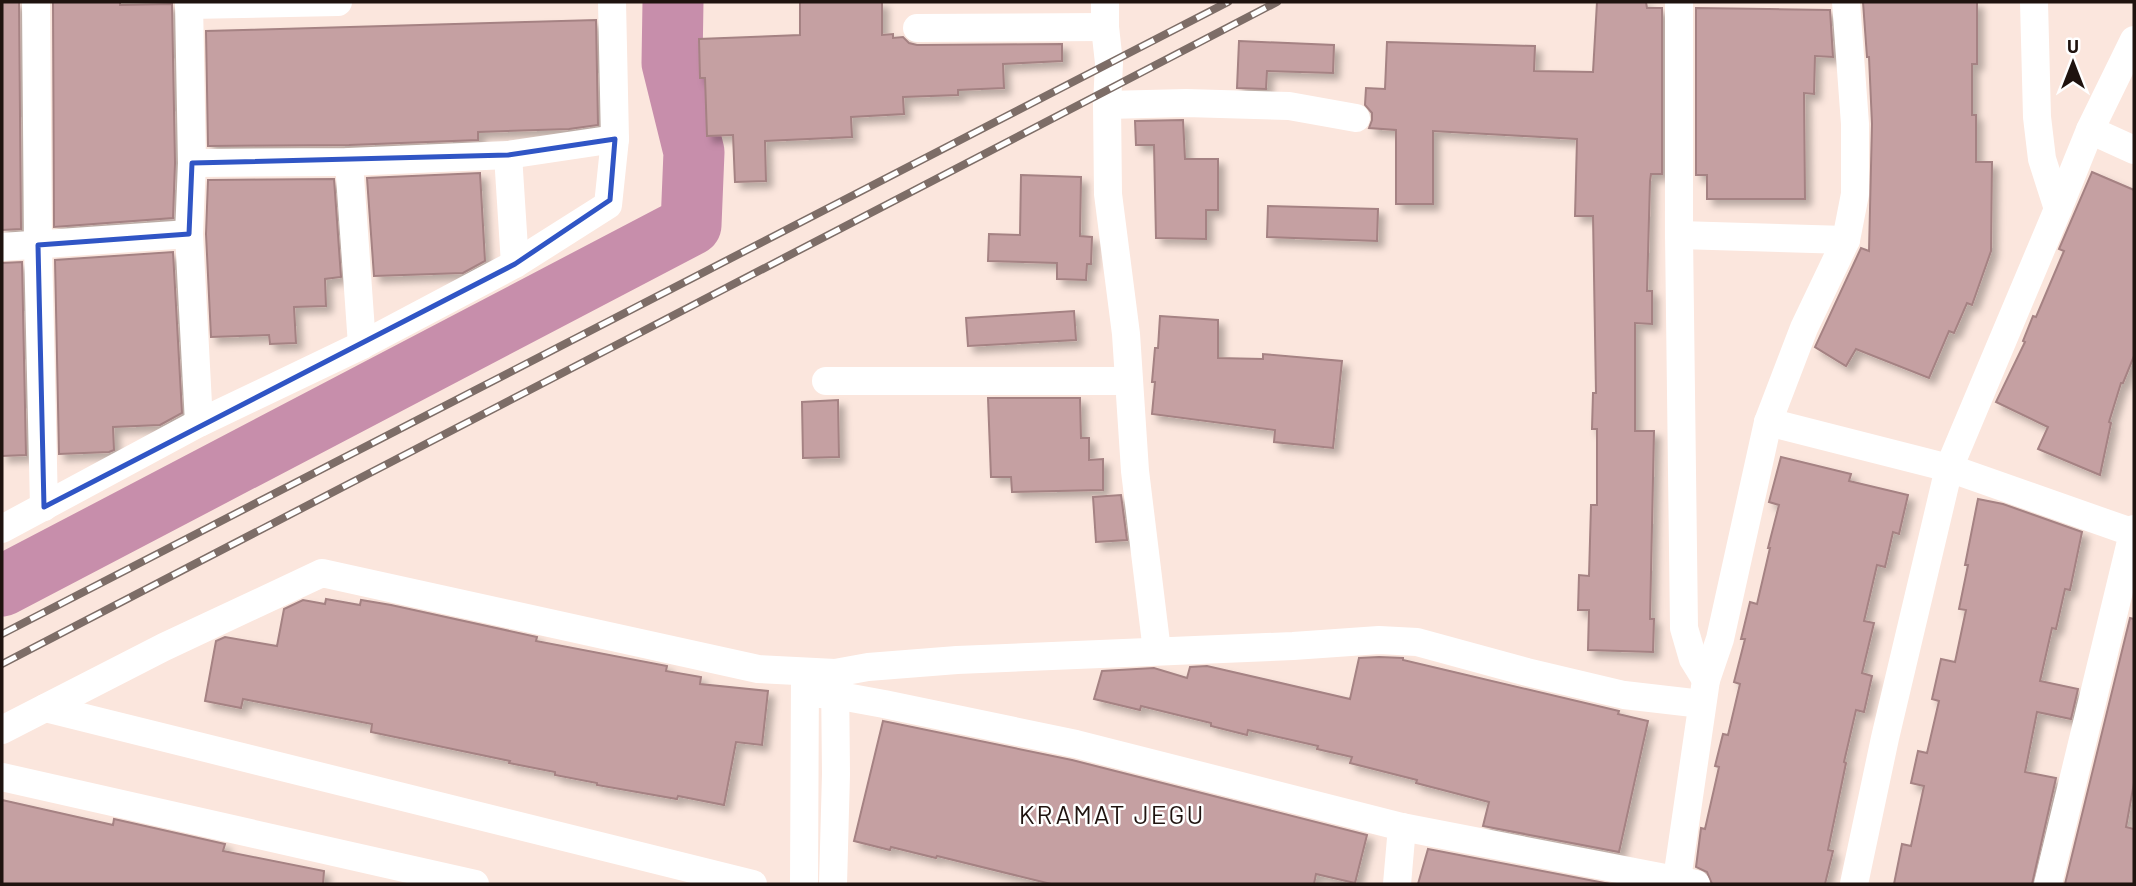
<svg xmlns="http://www.w3.org/2000/svg" width="2136" height="886" viewBox="0 0 2136 886" font-family="Barlow,sans-serif">
<style>
.lines{fill:none;stroke-linecap:round;stroke-linejoin:round}
.river{stroke:#c78eab;stroke-width:61}
.building{fill:#c5a0a2;stroke:#a58283;stroke-width:2;filter:url(#shadow)}
.street{stroke:#fff;stroke-width:28}
.rail-casing{stroke:#7d6d67;stroke-width:8}
.rail{stroke:#fff;stroke-width:5;stroke-dasharray:16;stroke-linecap:butt}
.marked{fill:none;stroke:#3055c5;stroke-width:5;stroke-linejoin:round}
.labels{text-anchor:middle;stroke-width:5;stroke-linejoin:round;paint-order:stroke}
.quarter-label{font-size:26px;letter-spacing:2px;fill:#1f130f;stroke:#fff}
</style>
<defs>
<filter id="shadow"><feDropShadow dx="6" dy="6" stdDeviation="3.5" flood-color="#0004"/></filter>
</defs>
<rect width="100%" height="100%" fill="#fbe6dd"/>
<g class="lines">
<path class="river" d="M2,586L691,225L694,152L672,63L673,2"/>
</g>
<g class="building">
<path d="M2,2H19L21,229L2,230Z"/>
<path d="M53,2H120V5L172,4L175,163L173,218L54,227Z"/>
<path d="M800,2H882V35L893,34V38L903,37L909,43L917,45L1062,44V61L1003,64L1004,88L958,90V95L903,97L904,114L851,117L852,137L765,141L766,181L735,182L733,135L707,136L705,78H700L699,39L800,35Z"/>
<path d="M1597,2H1646L1647,8H1662V174H1651L1650,181L1647,291H1652V324L1635,323V431H1654L1650,619H1654L1653,652L1588,650L1589,610H1578L1579,575L1589,576L1591,505H1597V429H1592L1593,393H1596L1593,216H1575L1577,139L1433,131V204H1396V130L1369,128L1372,120V113L1365,105L1366,88L1385,89L1387,42L1535,46L1534,71L1593,72Z"/>
<path d="M1863,2H1977V64H1972V115H1976V162H1992L1991,251L1972,305L1967,303L1954,333L1949,331L1929,378L1856,349L1846,366L1815,347L1861,248L1869,251L1872,124L1869,57H1867Z"/>
<path d="M1696,8L1830,10L1833,57L1815,56L1814,94L1804,93L1805,199H1707V175H1696Z"/>
<path d="M596,20L598,125L569,129L478,132V140L349,145L208,146L206,31Z"/>
<path d="M1239,41L1334,45L1333,73L1267,71L1266,89L1237,88Z"/>
<path d="M1183,120L1185,159H1218V210H1206V239L1156,238L1154,145H1136L1135,121Z"/>
<path d="M2092,172L2134,190V356L2123,383H2121L2109,422L2111,423L2100,475L2038,449L2048,427L1996,402L2025,342L2023,341L2033,316L2036,317L2064,251L2059,249Z"/>
<path d="M480,173L485,261L463,273L374,276L367,178Z"/>
<path d="M1021,175L1081,177L1080,236L1092,237L1091,264H1087L1086,280L1057,279V263L988,261L989,234L1020,235Z"/>
<path d="M334,179L341,277L325,279L326,306L294,307L296,343L270,344L269,335L211,337L206,234L208,180Z"/>
<path d="M1268,206L1378,209L1377,241L1267,237Z"/>
<path d="M173,252L182,413L160,425L113,427L114,450L109,452L59,454L55,260Z"/>
<path d="M22,262L26,455L2,456V263Z"/>
<path d="M1074,311L1076,340L968,346L966,318Z"/>
<path d="M1160,316L1218,320V358L1263,359V354L1342,361L1333,448L1274,442L1275,430L1152,414L1155,382H1152L1155,348H1158Z"/>
<path d="M988,398H1080L1081,438H1089V460L1103,459V490L1012,492L1011,477H991Z"/>
<path d="M838,400L839,457L803,458L802,402Z"/>
<path d="M1781,457L1851,474L1849,481L1908,495L1899,534L1893,532L1885,567L1877,565L1864,621L1874,623L1862,673L1872,676L1864,712L1856,710L1844,762L1846,763L1828,850L1833,851L1825,884H1712L1707,872L1696,867L1701,828L1705,829L1719,767L1715,766L1723,734L1728,735L1740,684L1734,682L1745,639H1741L1750,602L1757,604L1770,548H1768L1779,505L1769,502Z"/>
<path d="M1121,495L1127,540L1096,542L1093,497Z"/>
<path d="M1978,499L2003,504L2082,532L2070,590L2065,589L2056,629L2052,628L2040,681L2078,689L2071,719L2037,712L2025,772L2056,778L2032,884H1894L1902,844L1911,846L1924,786L1911,783L1918,751L1927,753L1939,701L1932,699L1941,659L1955,662L1966,610L1959,609L1968,565H1965Z"/>
<path d="M326,599L360,605L361,600L391,605L537,637L536,641L667,666L666,671L701,677L700,684L768,691L762,745L736,742L724,805L678,796L677,799L597,785V783L555,775V772L509,763L510,761L371,732L372,724L243,699L241,708L205,701L216,641L225,637L277,646L284,609L303,600L325,604Z"/>
<path d="M2130,618L2134,619V783L2126,827L2134,829V884H2065Z"/>
<path d="M1379,657L1403,658V660L1437,668L1619,711L1618,714L1648,721L1619,852L1483,826L1489,802L1416,783L1417,780L1350,763L1352,757L1317,749L1318,746L1248,730L1247,735L1211,726V723L1141,706L1140,710L1094,699L1102,671L1154,668L1187,678L1190,667L1207,666L1350,699L1359,658Z"/>
<path d="M883,721L1072,760L1367,835L1355,883L1316,874L1314,884H1051L937,856L936,858L891,847L890,850L854,841Z"/>
<path d="M2,800L113,825L114,819L225,844L223,851L324,871L323,884H2Z"/>
<path d="M1428,849L1610,884H1418Z"/>
</g>
<g class="lines">
<g class="street">
<path d="M36,2L38,245L44,507"/>
<path d="M189,2L192,163L189,234L199,423"/>
<path d="M1105,2V27L1109,63L1107,105L1108,194L1126,334L1135,471L1157,651"/>
<path d="M1679,2V235L1684,628L1693,659L1706,680"/>
<path d="M189,5L338,2"/>
<path d="M917,28L1105,27"/>
<path d="M1107,105L1186,103L1289,106L1356,118"/>
<path d="M2090,130L2134,150"/>
<path d="M508,155L515,264"/>
<path d="M349,162L362,345"/>
<path d="M192,163L349,162L508,155L615,139"/>
<path d="M2058,209L2090,130L2134,40"/>
<path d="M1679,235L1846,240"/>
<path d="M2,247L189,234"/>
<path d="M826,381H1127"/>
<path d="M1768,422L1949,468L2134,533"/>
<path d="M2,529L199,423L362,345L515,264L608,205L615,139L612,2"/>
<path d="M805,693L835,695L884,704L1076,744L1402,827L1696,884"/>
<path d="M45,708L753,884"/>
<path d="M2,730L164,647L322,573L758,669L835,673L868,667L957,660L1293,646L1379,640L1417,642L1527,672L1624,695L1702,704"/>
<path d="M2,777L475,884"/>
<path d="M1677,879L1706,680L1720,639L1768,422L1804,328L1846,240L1855,194V124L1846,2"/>
<path d="M804,884L805,674"/>
<path d="M833,884L836,774L835,676"/>
<path d="M1397,884L1402,827"/>
<path d="M1854,884L1885,738L1949,468L2058,209L2042,159L2037,117L2034,2"/>
<path d="M2048,884L2134,529"/>
</g>
<g class="rail-casing">
<g id="rail">
<path d="M2,634L1228,2"/>
<path d="M2,664L1277,2"/>
</g>
</g>
<use href="#rail" class="rail"/>
</g>
<path class="marked" d="M615,139L610,200L515,264L44,507L38,245L189,234L192,163L508,155Z"/>
<g class="labels">
<g class="quarter-label">
<text x="1112" y="824">KRAMAT JEGU</text>
</g>
</g>
<rect width="2136" height="886" fill="none" stroke="#1f130f" stroke-width="7"/>
<g transform="translate(2073 63)" stroke="#ffffff" stroke-width="5" paint-order="stroke">
<path d="M0-5L12 26L0 18L-12 26Z" fill="#1f130f"/>
<text y="-10" font-size="19" font-weight="bold" text-anchor="middle" fill="#1f130f">U</text>
</g>
</svg>
